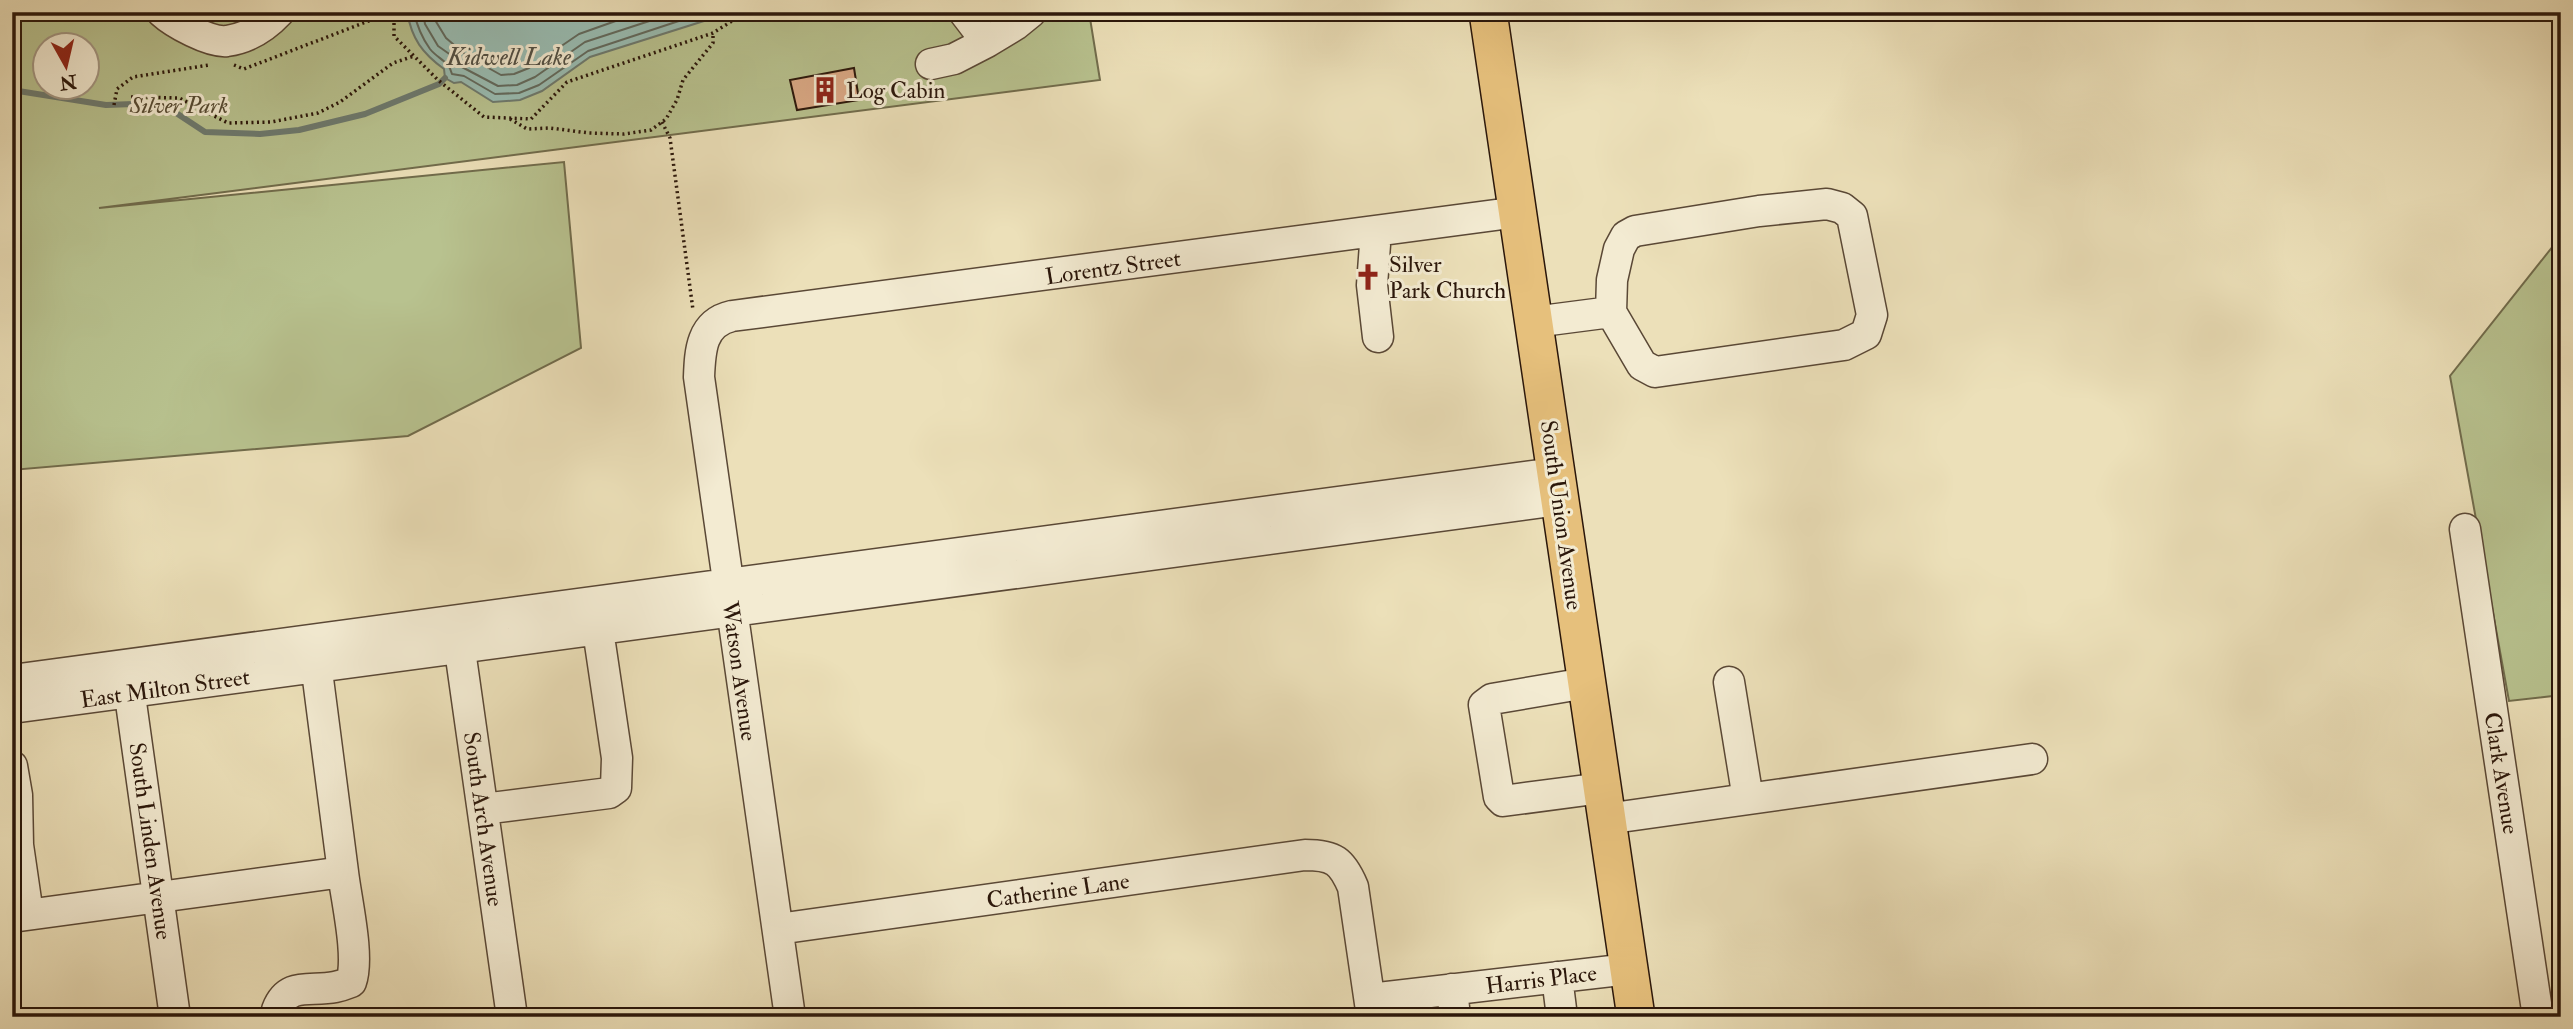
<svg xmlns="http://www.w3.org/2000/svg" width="2573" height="1029" font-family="'IM FELL Double Pica',serif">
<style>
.green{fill:#b8c28f;stroke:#716c4c;stroke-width:2;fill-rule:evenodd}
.water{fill:#99bdb3;stroke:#6d7a6f;stroke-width:2}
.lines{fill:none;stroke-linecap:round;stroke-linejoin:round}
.shore{stroke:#626a5e;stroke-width:2}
.stream{stroke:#6d7a6f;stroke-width:6}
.building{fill:#dcaa87;stroke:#2a160a;stroke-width:2}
.minor-casing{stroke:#5a4836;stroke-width:33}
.major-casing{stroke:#2a160a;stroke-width:40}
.path{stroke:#2a160a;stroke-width:3.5;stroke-dasharray:2 3.5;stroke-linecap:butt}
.minor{stroke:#f3ebd2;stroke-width:30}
.major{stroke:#e6c07c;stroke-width:37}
.labels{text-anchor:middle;stroke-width:6;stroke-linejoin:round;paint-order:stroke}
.poi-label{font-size:23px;fill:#2a160a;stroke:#f3ebd2;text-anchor:start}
.park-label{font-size:23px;font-style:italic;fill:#554a32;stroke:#f3ebd2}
.street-label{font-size:23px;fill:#2a160a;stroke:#f3ebd2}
.water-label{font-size:24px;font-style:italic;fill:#515045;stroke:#f3ebd2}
</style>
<rect width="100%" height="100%" fill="#ece0b9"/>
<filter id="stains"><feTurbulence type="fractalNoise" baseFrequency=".00286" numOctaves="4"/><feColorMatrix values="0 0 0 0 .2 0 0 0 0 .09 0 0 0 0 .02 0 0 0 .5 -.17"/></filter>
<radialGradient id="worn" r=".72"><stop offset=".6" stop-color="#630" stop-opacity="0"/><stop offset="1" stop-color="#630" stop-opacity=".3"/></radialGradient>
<!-- green -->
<path class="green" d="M12,12H1089L1100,80L99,208L564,162L581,348L408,436L12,470ZM46,46H88V88H46Z
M2561,236V695L2509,701L2450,376Z"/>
<!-- water -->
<path class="water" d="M407,12H718L707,20L590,57L542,91L520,100L493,102L461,82L454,83L445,78L444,69C422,53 412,39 407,12Z"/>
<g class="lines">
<!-- shore -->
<path class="shore" d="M414,12C417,26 422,38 430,49C438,59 449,61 452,74L464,76L495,94L519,93L539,85L588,51L706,12
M423,12L425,24L438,46L455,58L460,66L498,86L517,85L535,77L585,42L677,12
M434,12L435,20L446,38L467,56L501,75L514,74L529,68L579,34L641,12"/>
<!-- stream -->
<path class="stream" d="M12,90L106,105L161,103L205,132L260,134L299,130L365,114L439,84L445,78"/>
</g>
<!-- building -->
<path class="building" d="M854,68L859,100L797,110L790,80Z"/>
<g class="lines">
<defs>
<path id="minor" d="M162,12C174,23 210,43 227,41C248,38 265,27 279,12
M964,12L987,42L1015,25L1031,12
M931,64L954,59L987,42
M1827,204L1842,208L1852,216L1872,315L1866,334L1844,345L1655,372L1642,365L1611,312L1612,280L1619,249L1626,236L1635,231L1759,211Z
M1376,231L1372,285L1378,337
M1534,322L1611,312
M2465,529L2538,1017
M457,629L512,1017
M127,674L175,1017
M12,680L1555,473
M1729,682L1748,799
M1586,683L1492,699L1484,705L1499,797L1503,801L1602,788
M12,708L1559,500
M12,766L17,795L18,845L28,914
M483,809L609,793L616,788L617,758L598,630
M1606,819L2032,759
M12,917L343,872L314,648
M778,929L1305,855C1334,855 1342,861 1353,887L1372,1017
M1557,977L1562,1017
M1452,989L1455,1017
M1370,999L1629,969
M277,1010C288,981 310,992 335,987C340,986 346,984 351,982C360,957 346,899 343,872
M790,1017L699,377C700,351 701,323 732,316L1518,212"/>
<path id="major" d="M1488,12L1636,1017"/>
</defs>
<!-- minor casing -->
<use href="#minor" class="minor-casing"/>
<!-- major casing -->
<use href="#major" class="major-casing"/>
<!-- path -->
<path class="path" d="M394,12V36L438,80L484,117L531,119L567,82L713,33L746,12
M234,65L244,69L392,12
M131,97L179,98L228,123L271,122L318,113L340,102L393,63L414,56
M114,105L117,89L133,77L209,65
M510,119L527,129L550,128L589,133L624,134L651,130L666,119L677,100L683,80L713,43V33
M662,122L670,138L693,310"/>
<!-- minor -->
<use href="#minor" class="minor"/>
<!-- major -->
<use href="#major" class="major"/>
</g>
<!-- icons -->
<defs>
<symbol id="building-bare" viewBox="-9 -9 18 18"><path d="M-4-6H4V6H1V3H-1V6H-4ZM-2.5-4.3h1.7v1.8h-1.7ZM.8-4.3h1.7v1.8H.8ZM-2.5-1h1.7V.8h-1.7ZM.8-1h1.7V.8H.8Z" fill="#8f2418" stroke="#f3ebd2" stroke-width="2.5" paint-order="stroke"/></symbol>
<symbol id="church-bare" viewBox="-9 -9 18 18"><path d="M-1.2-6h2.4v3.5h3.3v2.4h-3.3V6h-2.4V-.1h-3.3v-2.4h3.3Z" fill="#8f2418" stroke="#f3ebd2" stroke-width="2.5" paint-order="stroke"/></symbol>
</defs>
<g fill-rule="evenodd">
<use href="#building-bare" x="806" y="71" width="38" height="38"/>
<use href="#church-bare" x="1349" y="258" width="38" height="38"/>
</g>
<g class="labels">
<!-- poi labels -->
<g class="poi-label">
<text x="846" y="98">Log Cabin</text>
<text x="1389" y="272">Silver<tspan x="1389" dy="26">Park Church</tspan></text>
</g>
<!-- park labels -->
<g class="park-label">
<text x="179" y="113">Silver Park</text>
</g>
<!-- street labels -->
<g class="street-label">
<text transform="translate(1113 267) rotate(-8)" y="8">Lorentz Street</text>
<text transform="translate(1562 515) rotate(82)" y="8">South Union Avenue</text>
<text transform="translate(740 671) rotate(82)" y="8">Watson Avenue</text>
<text transform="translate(165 688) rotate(-8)" y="8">East Milton Street</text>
<text transform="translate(2502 773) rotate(81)" y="8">Clark Avenue</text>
<text transform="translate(484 819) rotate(82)" y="8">South Arch Avenue</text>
<text transform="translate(151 841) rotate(82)" y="8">South Linden Avenue</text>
<text transform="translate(1058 890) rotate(-8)" y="8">Catherine Lane</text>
<text transform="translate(1541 979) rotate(-7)" y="8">Harris Place</text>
</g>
<!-- water labels -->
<g class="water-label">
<text x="509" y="65">Kidwell Lake</text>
</g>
</g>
<!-- margin -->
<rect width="2573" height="1029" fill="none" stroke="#ece0b9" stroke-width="42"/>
<rect x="14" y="14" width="2545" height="1001" fill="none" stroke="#2a160a" stroke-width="3.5"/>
<rect x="21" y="21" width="2531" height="987" fill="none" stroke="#2a160a" stroke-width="2"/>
<!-- north arrow -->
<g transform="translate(66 66) rotate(172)"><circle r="33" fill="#f3ebd2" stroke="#a39682" stroke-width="2"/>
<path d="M0-5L12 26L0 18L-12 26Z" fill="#8f2418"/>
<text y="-10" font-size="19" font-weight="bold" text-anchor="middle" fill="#2a160a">N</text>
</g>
<rect width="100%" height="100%" filter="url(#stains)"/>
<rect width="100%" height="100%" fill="url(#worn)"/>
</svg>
